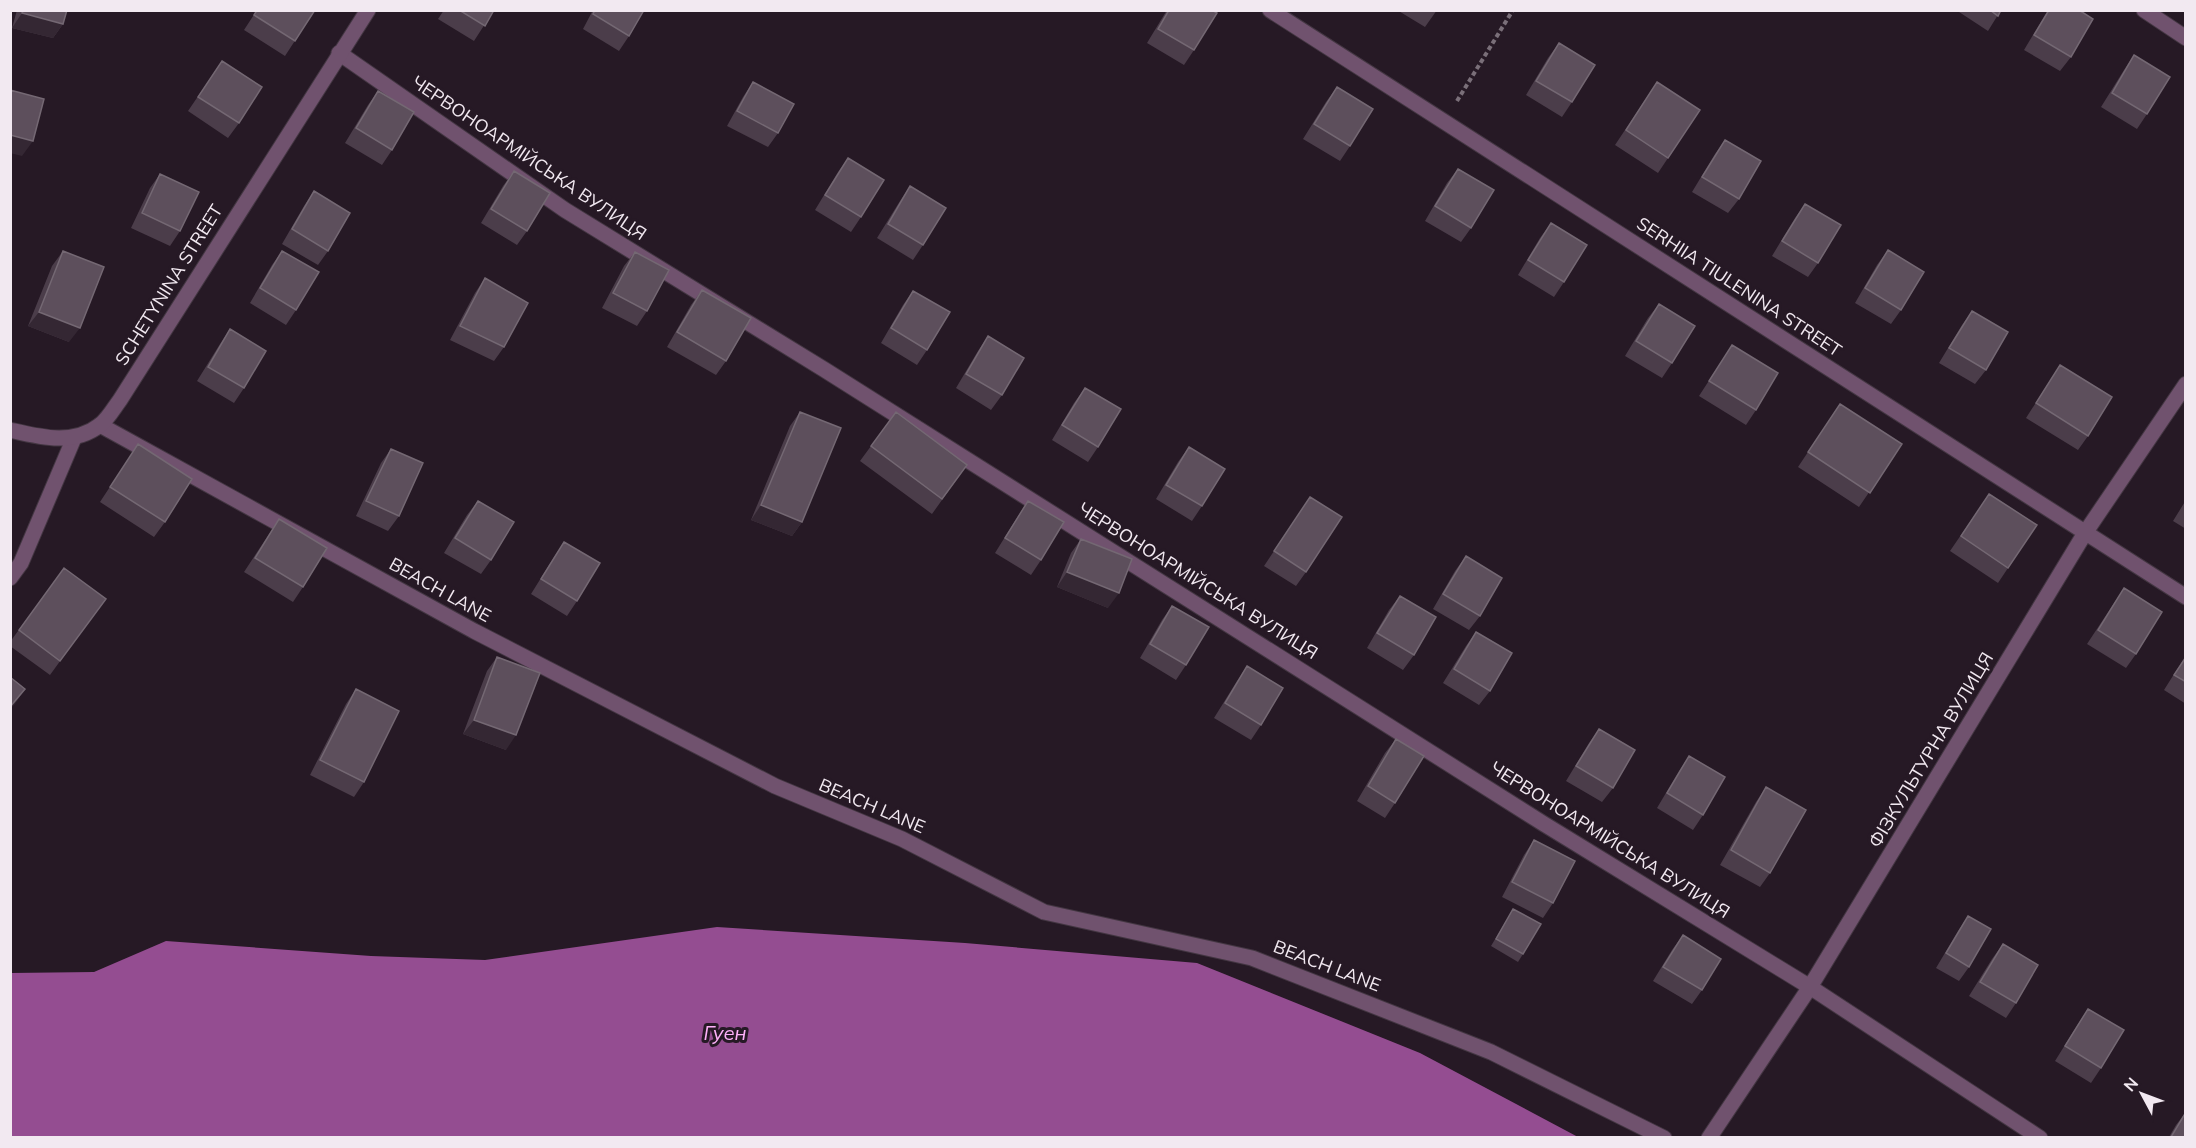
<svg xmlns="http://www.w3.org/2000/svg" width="2196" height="1148" font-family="Mulish,sans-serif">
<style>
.water{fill:#944d91}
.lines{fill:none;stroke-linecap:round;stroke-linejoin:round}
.minor-casing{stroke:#433642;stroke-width:17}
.tertiary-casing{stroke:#433642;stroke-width:17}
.path{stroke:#7a6f79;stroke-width:4;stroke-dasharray:4.5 3;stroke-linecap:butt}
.minor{stroke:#70526e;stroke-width:15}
.tertiary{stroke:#70526e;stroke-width:15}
.wall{fill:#4b3d4a}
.shaded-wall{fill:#342733}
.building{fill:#5d4f5c;stroke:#746873;stroke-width:1.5}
.labels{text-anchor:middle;stroke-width:6;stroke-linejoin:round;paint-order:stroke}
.street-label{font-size:18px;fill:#f2e9f1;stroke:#261925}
.water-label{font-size:20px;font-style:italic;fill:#fdb0f8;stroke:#261925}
</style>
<rect width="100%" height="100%" fill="#261925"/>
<!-- water -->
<path class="water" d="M717,927L965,943L1197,963L1420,1053L1578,1137H11V973L94,972L166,941L371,956L485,960Z"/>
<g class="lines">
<defs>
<path id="minor" d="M1270,10L2186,597
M2144,10L2186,38
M339,53L565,210L825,370L1544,824L1810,987L2040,1138
M100,425L474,631L775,786L902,839L1044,912L1252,958L1491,1052L1664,1138
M10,578L21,563L74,438
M1709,1138L1810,987L2085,533L2186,384"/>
<path id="tertiary" d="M10,430C40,437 73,446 100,425C108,419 114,408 120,400L368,10"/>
</defs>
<!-- minor casing -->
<use href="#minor" class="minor-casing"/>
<!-- tertiary casing -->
<use href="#tertiary" class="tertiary-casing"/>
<!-- path -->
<path class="path" d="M1457,101L1513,10"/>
<!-- minor -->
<use href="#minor" class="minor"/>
<!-- tertiary -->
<use href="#tertiary" class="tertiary"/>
</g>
<!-- wall -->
<path class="wall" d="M17,10H67L63,24L53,38L12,28Z
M257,10H315L285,56L244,30Z
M444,10H494L474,41L438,19Z
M593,10H644L629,36L619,51L583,29Z
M1167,10H1212L1194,50L1184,65L1147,43Z
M1397,10H1437L1425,27Z
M1956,10H2001L1988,31Z
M2048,10H2079L2071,57L2060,71L2024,50Z
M1559,43L1572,102L1562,117L1526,95L1548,58Z
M2134,55L2147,114L2137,129L2101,107L2124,70Z
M222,61L239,123L228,138L188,111Z
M753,82L778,133L768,147L727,126L743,97Z
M1657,82L1668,158L1658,173L1615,145Z
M1337,87L1350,146L1340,161L1303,139L1326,102Z
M378,91L392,150L382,165L345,143L368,105Z
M1725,140L1739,199L1728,213L1692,192L1715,154Z
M848,158L861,217L851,232L815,210L838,172Z
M1458,169L1471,228L1461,242L1425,221L1447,183Z
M514,171L527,231L517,245L481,223L503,186Z
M160,174L180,231L170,246L131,228L150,188Z
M910,186L923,245L913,260L877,238L900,201Z
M314,191L328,251L318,265L282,244L304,206Z
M1805,204L1818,263L1808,277L1772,256L1795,218Z
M1551,223L1564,282L1554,297L1518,275L1540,238Z
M1888,250L1901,310L1891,324L1855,303L1877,265Z
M63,251L69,342L28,326L52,266Z
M282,251L296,310L286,325L250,303L272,265Z
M635,252L647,311L637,326L602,308L624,266Z
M485,278L504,347L494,361L450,340L475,293Z
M702,290L726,361L716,375L667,347L691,305Z
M913,291L927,350L917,365L881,343L903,305Z
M1659,304L1672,363L1662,378L1625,356L1648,318Z
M1972,311L1986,370L1975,384L1939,363L1962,325Z
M230,329L244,388L234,403L197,381L220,344Z
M988,336L1002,395L991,410L956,388L978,351Z
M1732,345L1756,410L1746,425L1699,396Z
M2060,365L2088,436L2078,450L2026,418Z
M1085,388L1098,447L1088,462L1052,440L1074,403Z
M1840,404L1902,444L1859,507L1798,467Z
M800,412L802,522L792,536L751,520L790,426Z
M138,444L165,522L154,537L100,502Z
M871,446L957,479L932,514L860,461Z
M1189,447L1202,506L1192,521L1156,499L1178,462Z
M391,449L399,516L388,531L356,516L381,463Z
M1989,494L2008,568L1998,583L1950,551Z
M1310,497L1306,572L1296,586L1264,566Z
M2186,500V529L2173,521Z
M478,501L491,560L481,574L444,553L467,515Z
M1028,501L1041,560L1031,575L995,553L1018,516Z
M279,519L303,587L293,602L244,572Z
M1081,539L1108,608L1057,587L1071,553Z
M564,542L577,601L567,616L531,594L554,557Z
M1466,556L1480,616L1469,630L1433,609L1455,571Z
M64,568L95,613L50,675L10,646V642Z
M2124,588L2136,654L2126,668L2087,644Z
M1400,596L1414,655L1403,670L1367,648L1389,610Z
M1172,606L1186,665L1176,680L1140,658L1162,620Z
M1476,632L1490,691L1479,705L1443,683L1466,646Z
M2186,655V704L2164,690Z
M497,657L506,750L463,734L487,671Z
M1247,666L1261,725L1251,740L1214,718L1237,681Z
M356,689L364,782L354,797L310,775L346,704Z
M1599,729L1613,788L1602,802L1566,781L1589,743Z
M1396,739L1395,803L1385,818L1357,801L1385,753Z
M1689,756L1703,815L1693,830L1657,808L1679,771Z
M1766,787L1770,873L1760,887L1720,865L1756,802Z
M1534,840L1553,903L1543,918L1502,897L1524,855Z
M1513,909L1523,954L1518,962L1491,946Z
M1968,916L1969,967L1959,981L1936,968L1958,931Z
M1683,935L1702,990L1692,1004L1653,981L1672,950Z
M2003,944L2016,1003L2006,1018L1969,996L1992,959Z
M2088,1009L2101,1068L2091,1083L2055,1061L2078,1024Z
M2186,1112V1137H2169L2176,1125Z"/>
<!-- shaded-wall -->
<path class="shaded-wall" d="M22,13L63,24L53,38L12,28Z
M10,135L33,141L22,156L10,153Z
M39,312L80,328L69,342L28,326Z
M761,505L802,522L792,536L751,520Z
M1067,572L1119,593L1108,608L1057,587Z
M25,689L15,704L10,709V707Z
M474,720L516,735L506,750L463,734Z"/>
<!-- building -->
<path class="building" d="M23,10H67L63,24L22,13Z
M257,10H315L295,41L254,15Z
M459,10H494L485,26Z
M595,10H644L629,36L593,14Z
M1169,10H1212L1217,13L1194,50L1158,29Z
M1990,10H2001L1998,16Z
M2049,10H2079L2093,19L2071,57L2034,35Z
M1559,43L1595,65L1572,102L1536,81Z
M2134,55L2170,77L2147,114L2112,93Z
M222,61L262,87L239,123L198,97Z
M753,82L794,104L778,133L737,111Z
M1657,82L1700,110L1668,158L1626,130Z
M1337,87L1373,109L1350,146L1314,124Z
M10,90L44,99L33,141L10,135Z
M378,91L414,112L392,150L356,128Z
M1725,140L1761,161L1739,199L1702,177Z
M848,158L884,180L861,217L825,195Z
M1458,169L1494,190L1471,228L1435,206Z
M514,171L550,193L527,231L491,209Z
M160,174L199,192L180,231L142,213Z
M910,186L946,208L923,245L888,224Z
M314,191L350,213L328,251L292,229Z
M1805,204L1841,225L1818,263L1782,241Z
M1551,223L1587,245L1564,282L1528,260Z
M1888,250L1924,272L1901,310L1865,288Z
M63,251L104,267L80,328L39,312Z
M282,251L319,272L296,310L260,288Z
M635,252L669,270L647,311L613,293Z
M485,278L528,303L504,347L460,326Z
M702,290L751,318L726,361L677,332Z
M913,291L950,312L927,350L891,328Z
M1659,304L1695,326L1672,363L1636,341Z
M1972,311L2008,332L1986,370L1949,348Z
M230,329L266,351L244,388L208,367Z
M988,336L1024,358L1002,395L966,374Z
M1732,345L1778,373L1756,410L1709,381Z
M2060,365L2112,397L2088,436L2036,403Z
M1085,388L1121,409L1098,447L1062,425Z
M1840,404L1902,444L1870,493L1808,452Z
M800,412L841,428L802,522L761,505Z
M896,412L967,465L942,499L871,446Z
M138,444L192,479L165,522L110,487Z
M1189,447L1225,469L1202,506L1166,485Z
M391,449L423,463L399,516L366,501Z
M1989,494L2037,525L2008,568L1961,536Z
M1310,497L1342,517L1306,572L1274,551Z
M478,501L514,522L491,560L455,538Z
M1028,501L1064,522L1041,560L1005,538Z
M279,519L327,548L303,587L255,558Z
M1081,539L1132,559L1119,593L1067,572Z
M564,542L600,563L577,601L541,579Z
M1466,556L1502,578L1480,616L1443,594Z
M64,568L106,599L60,661L19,630Z
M2124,588L2162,612L2136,654L2098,630Z
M1400,596L1436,617L1414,655L1377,633Z
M1172,606L1209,627L1186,665L1150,644Z
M1476,632L1512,653L1490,691L1454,669Z
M497,657L540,673L516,735L474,720Z
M2186,657V682L2174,675Z
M1247,666L1283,688L1261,725L1225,703Z
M10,677L25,689L10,707Z
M356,689L399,711L364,782L320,760Z
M1599,729L1635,750L1613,788L1576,766Z
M1396,739L1424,756L1395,803L1368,786Z
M1689,756L1725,777L1703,815L1667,793Z
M1766,787L1806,810L1770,873L1731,850Z
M1534,840L1575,861L1553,903L1512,882Z
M1513,909L1541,924L1523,954L1496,939Z
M1968,916L1991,929L1969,967L1946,953Z
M1683,935L1721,959L1702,990L1663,967Z
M2003,944L2038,965L2016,1003L1980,982Z
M2088,1009L2124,1030L2101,1068L2065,1046Z
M2186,1112V1137H2171Z"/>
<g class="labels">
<!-- street labels -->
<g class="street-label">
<text transform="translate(529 158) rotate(34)" y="6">ЧЕРВОНОАРМІЙСЬКА ВУЛИЦЯ</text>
<text transform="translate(169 285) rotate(-58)" y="6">SCHETYNINA STREET</text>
<text transform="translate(1739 287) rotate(33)" y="6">SERHIIA TIULENINA STREET</text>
<text transform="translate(1198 581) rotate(32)" y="6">ЧЕРВОНОАРМІЙСЬКА ВУЛИЦЯ</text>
<text transform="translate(440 590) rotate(29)" y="6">BEACH LANE</text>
<text transform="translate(1931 750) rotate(-59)" y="6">ФІЗКУЛЬТУРНА ВУЛИЦЯ</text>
<text transform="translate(872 806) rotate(23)" y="6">BEACH LANE</text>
<text transform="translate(1610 840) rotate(32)" y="6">ЧЕРВОНОАРМІЙСЬКА ВУЛИЦЯ</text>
<text transform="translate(1327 966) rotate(21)" y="6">BEACH LANE</text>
</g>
<!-- water labels -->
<g class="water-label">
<text x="725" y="1040">Гуен</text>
</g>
</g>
<!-- border -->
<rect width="2196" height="1148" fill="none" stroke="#f2e9f1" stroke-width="24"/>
<!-- north arrow -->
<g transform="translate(2142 1094) rotate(311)" stroke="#261925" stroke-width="4.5" paint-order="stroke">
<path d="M0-4.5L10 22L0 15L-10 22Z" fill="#f2e9f1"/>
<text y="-9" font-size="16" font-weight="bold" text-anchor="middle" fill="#f2e9f1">N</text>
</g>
</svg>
